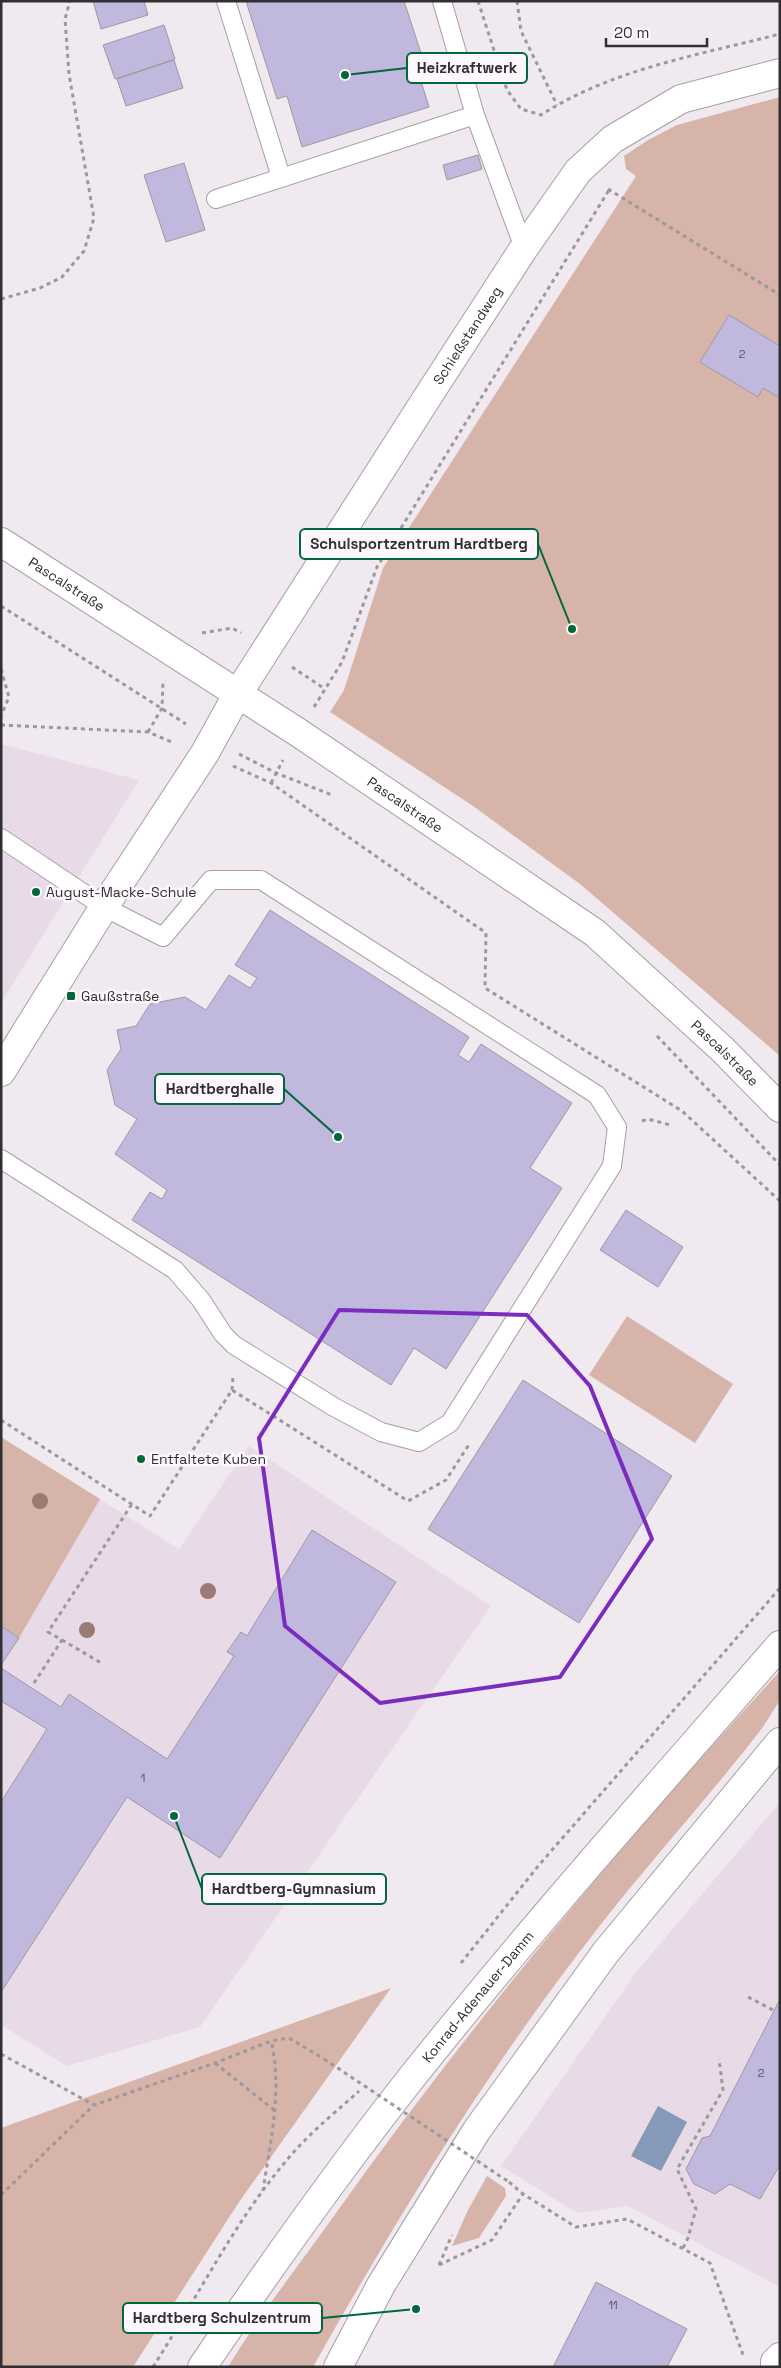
<svg xmlns="http://www.w3.org/2000/svg" width="781" height="2368" font-family="'Space Grotesk',sans-serif">
<style>
.built{fill:#e8dbe7}
.green{fill:#d6b4a9}
.water{fill:#8599b8}
.building{fill:#c0b8dd;stroke:#9c9aa1}
.lines{fill:none;stroke-linecap:round;stroke-linejoin:round}
.service-casing{stroke:#a59fa4;stroke-width:20}
.minor-casing{stroke:#a59fa4;stroke-width:30}
.tertiary-casing{stroke:#a59fa4;stroke-width:30}
.secondary-casing{stroke:#a59fa4;stroke-width:30}
.path{stroke:#9c989c;stroke-width:3;stroke-dasharray:4 4;stroke-linecap:butt}
.service{stroke:#fff;stroke-width:18}
.minor{stroke:#fff;stroke-width:28}
.tertiary{stroke:#fff;stroke-width:28}
.secondary{stroke:#fff;stroke-width:28}
.path-bridge{stroke:#9c989c;stroke-width:3;stroke-dasharray:4 4;stroke-linecap:butt}
.tree{fill:#9a7b74}
.marked{fill:none;stroke:#7b2cbf;stroke-width:4;stroke-linejoin:round}
.poi-dot{fill:#02673b;stroke:#fef7fd;stroke-width:2}
.labels{text-anchor:middle;stroke-width:5;stroke-linejoin:round;paint-order:stroke}
.number-label{font-size:11px;fill:#55515c}
.street-label{font-size:14px;fill:#312f31;stroke:#fef7fd}
.poi-label{font-size:14px;fill:#312f31;stroke:#fef7fd;text-anchor:start}
.leader{fill:none;stroke:#02673b;stroke-width:2}
.callout-dot{fill:#02673b;stroke:#fef7fd;stroke-width:2}
.callout{fill:#fef7fd;stroke:#02673b;stroke-width:2}
.callout-label{font-size:15px;text-anchor:middle;font-weight:bold;fill:#312f31}
</style>
<rect width="100%" height="100%" fill="#f0eaf0"/>
<!-- built -->
<path class="built" d="M1,744L139,780L1,1003Z
M1,1437L179,1549L249,1446L491,1606L200,2027L67,2066L1,2025Z
M780,1802V2287L628,2206L577,2213L501,2166L637,1971Z"/>
<!-- green -->
<path class="green" d="M780,97V1056L580,884L473,806L330,712L344,690L383,568L636,176L626,169L624,156L648,140L677,125Z
M627,1316L733,1384L695,1443L589,1375Z
M1,1437L100,1499L19,1638L1,1626Z
M780,1671V1700L763,1727C710,1796 651,1860 598,1928C490,2066 399,2214 313,2367H228C260,2314 300,2264 336,2213C471,2023 622,1843 780,1671Z
M391,1988L239,2202L133,2367H1V2128Z
M487,2176L505,2188L506,2196L479,2238L452,2246L468,2210Z"/>
<!-- water -->
<path class="water" d="M658,2106L687,2122L661,2171L631,2156Z"/>
<!-- building -->
<path class="building" d="M93,1H144L148,15L101,29Z
M246,1H404L421,53L413,55L429,107L302,147L287,96L277,99Z
M164,25L175,59L115,79L103,45Z
M174,60L183,88L126,106L117,79Z
M478,155L482,169L447,180L443,165Z
M184,163L205,230L166,242L144,175Z
M729,315L780,346V398L763,388L758,397L700,362Z
M270,910L469,1037L458,1055L469,1062L481,1044L572,1103L530,1168L562,1188L446,1369L414,1348L391,1385L132,1220L150,1192L162,1199L167,1190L115,1154L137,1119L115,1105L107,1070L121,1049L117,1030L136,1026L150,1004L185,997L206,1010L229,975L250,988L257,978L235,965Z
M626,1210L683,1247L658,1287L600,1250Z
M523,1380L672,1476L579,1623L428,1529Z
M312,1530L396,1582L220,1858L127,1797L1,1992V1802L47,1729L1,1701V1668L61,1707L69,1694L167,1759L234,1656L227,1652L241,1632L247,1636Z
M1,1626L19,1638L1,1665Z
M780,1999V2165L760,2199L730,2184L715,2194L694,2184L686,2169L702,2138L710,2136Z
M596,2282L687,2329L667,2367H553Z"/>
<g class="lines">
<defs>
<path id="service" d="M226,1L281,177
M442,1L475,115L524,248
M216,199L475,115
M1,838L104,907L163,937L211,880H261L597,1095L617,1127L612,1166L450,1423L419,1442L381,1432L334,1407L234,1345L223,1334L201,1300L175,1270L1,1159"/>
<g id="minor">
<path id="s1" d="M1,1072L104,907L205,753L237,695L432,390L524,248L578,171L613,139L681,99L780,73"/>
<path d="M775,2367V2362L780,2357"/>
</g>
<g id="tertiary">
<path id="s2" d="M1,542L299,733L595,933L722,1049L780,1108"/>
</g>
<g id="secondary">
<path id="s3" d="M202,2367C269,2268 338,2171 412,2077C530,1929 656,1788 780,1645"/>
<path d="M338,2367L381,2285L477,2130L606,1952L780,1742"/>
</g>
</defs>
<!-- service casing -->
<use href="#service" class="service-casing"/>
<!-- minor casing -->
<use href="#minor" class="minor-casing"/>
<!-- tertiary casing -->
<use href="#tertiary" class="tertiary-casing"/>
<!-- secondary casing -->
<use href="#secondary" class="secondary-casing"/>
<!-- path -->
<path class="path" d="M478,1L507,90L521,109L541,115C612,69 699,55 780,34
M517,1L521,31L557,105
M608,189L780,295
M1,299L40,288L62,277L84,251L94,218L69,74L65,19L70,1
M1,606L186,724
M202,633L232,628L241,633
M292,667L325,689
M1,669L9,697L1,716
M314,707L342,662L377,567L609,190
M1,725L148,732L174,743
M148,732L162,708L163,682
M239,754L276,773L332,795
M233,766L271,783L486,933L485,988L682,1111L780,1201
M271,783L283,760
M657,1036L780,1165
M642,1121L648,1119L670,1125
M232,1390L233,1376
M1,1420L150,1516L232,1390L408,1501L446,1480L470,1443
M62,1640L103,1664
M34,1683L62,1640L48,1632L132,1504
M461,1963L539,1865L780,1588
M748,1997L773,2010
M1,2054L94,2105
M215,2063L274,2110
M509,2182L523,2194L576,2227L627,2219L710,2263L743,2355H745
M263,2191C270,2143 283,2089 271,2041
M1,2195L94,2105L215,2063L271,2041L289,2038L324,2059
M683,2248L688,2238L696,2209L677,2169L723,2090L719,2059
M439,2265L452,2235
M439,2265L492,2240L523,2194
M153,2367C199,2295 236,2218 292,2154C312,2131 337,2111 359,2091"/>
<!-- service -->
<use href="#service" class="service"/>
<!-- minor -->
<use href="#minor" class="minor"/>
<!-- tertiary -->
<use href="#tertiary" class="tertiary"/>
<!-- secondary -->
<use href="#secondary" class="secondary"/>
<!-- path-bridge -->
<path class="path-bridge" d="M324,2059L509,2182"/>
</g>
<!-- trees -->
<g class="tree">
<circle cx="40" cy="1501" r="8"/>
<circle cx="208" cy="1591" r="8"/>
<circle cx="87" cy="1630" r="8"/>
</g>
<!-- marked area -->
<path class="marked" d="M339,1310L527,1315L590,1386L652,1539L560,1677L380,1703L285,1626L259,1438Z"/>
<!-- markers -->
<g class="poi-dot">
<circle cx="36" cy="892" r="5"/>
<rect x="66" y="991" width="10" height="10" rx="2.5"/>
<circle cx="141" cy="1459" r="5"/>
</g>
<g class="labels">
<!-- number labels -->
<g class="number-label">
<text x="742" y="358">2</text>
<text x="143" y="1782">1</text>
<text x="761" y="2077">2</text>
<text x="613" y="2309">11</text>
</g>
<!-- street labels -->
<g class="street-label">
<text dy="5" stroke="none"><textPath href="#s1" startOffset="872">Schießstandweg</textPath></text>
<text dy="5" stroke="none"><textPath href="#s2" startOffset="78">Pascalstraße</textPath></text>
<text dy="5" stroke="none"><textPath href="#s2" startOffset="482">Pascalstraße</textPath></text>
<text dy="5" stroke="none"><textPath href="#s2" startOffset="888">Pascalstraße</textPath></text>
<text dy="5" stroke="none"><textPath href="#s3" startOffset="462">Konrad-Adenauer-Damm</textPath></text>
</g>
<!-- poi labels -->
<g class="poi-label">
<text x="46" y="897">August-Macke-Schule</text>
<text x="81" y="1001">Gaußstraße</text>
<text x="151" y="1464">Entfaltete Kuben</text>
</g>
</g>
<!-- callouts -->
<path class="leader" d="M345 75L407 68M572 629L538 544M338 1137L284 1089M174 1816L202 1889M416 2309L322 2318"/>
<g class="callout-dot">
<circle cx="345" cy="75" r="5"/>
<circle cx="572" cy="629" r="5"/>
<circle cx="338" cy="1137" r="5"/>
<circle cx="174" cy="1816" r="5"/>
<circle cx="416" cy="2309" r="5"/>
</g>
<g class="callout">
<rect x="407" y="53" width="120" height="30" rx="5"/>
<rect x="300" y="529" width="238" height="30" rx="5"/>
<rect x="155" y="1074" width="129" height="30" rx="5"/>
<rect x="202" y="1874" width="184" height="30" rx="5"/>
<rect x="123" y="2303" width="199" height="30" rx="5"/>
</g>
<g class="callout-label">
<text x="467" y="73">Heizkraftwerk</text>
<text x="419" y="549">Schulsportzentrum Hardtberg</text>
<text x="220" y="1094">Hardtberghalle</text>
<text x="294" y="1894">Hardtberg-Gymnasium</text>
<text x="222" y="2323">Hardtberg Schulzentrum</text>
</g>
<!-- border -->
<rect width="781" height="2368" fill="none" stroke="#312f31" stroke-width="5"/>
<!-- scale -->
<path d="M606 38v8h101v-8" fill="none" stroke="#312f31" stroke-width="2.5"/>
<text x="614" y="38" font-size="15" fill="#312f31" stroke="#fef7fd" stroke-width="4" paint-order="stroke">20 m</text>
</svg>
